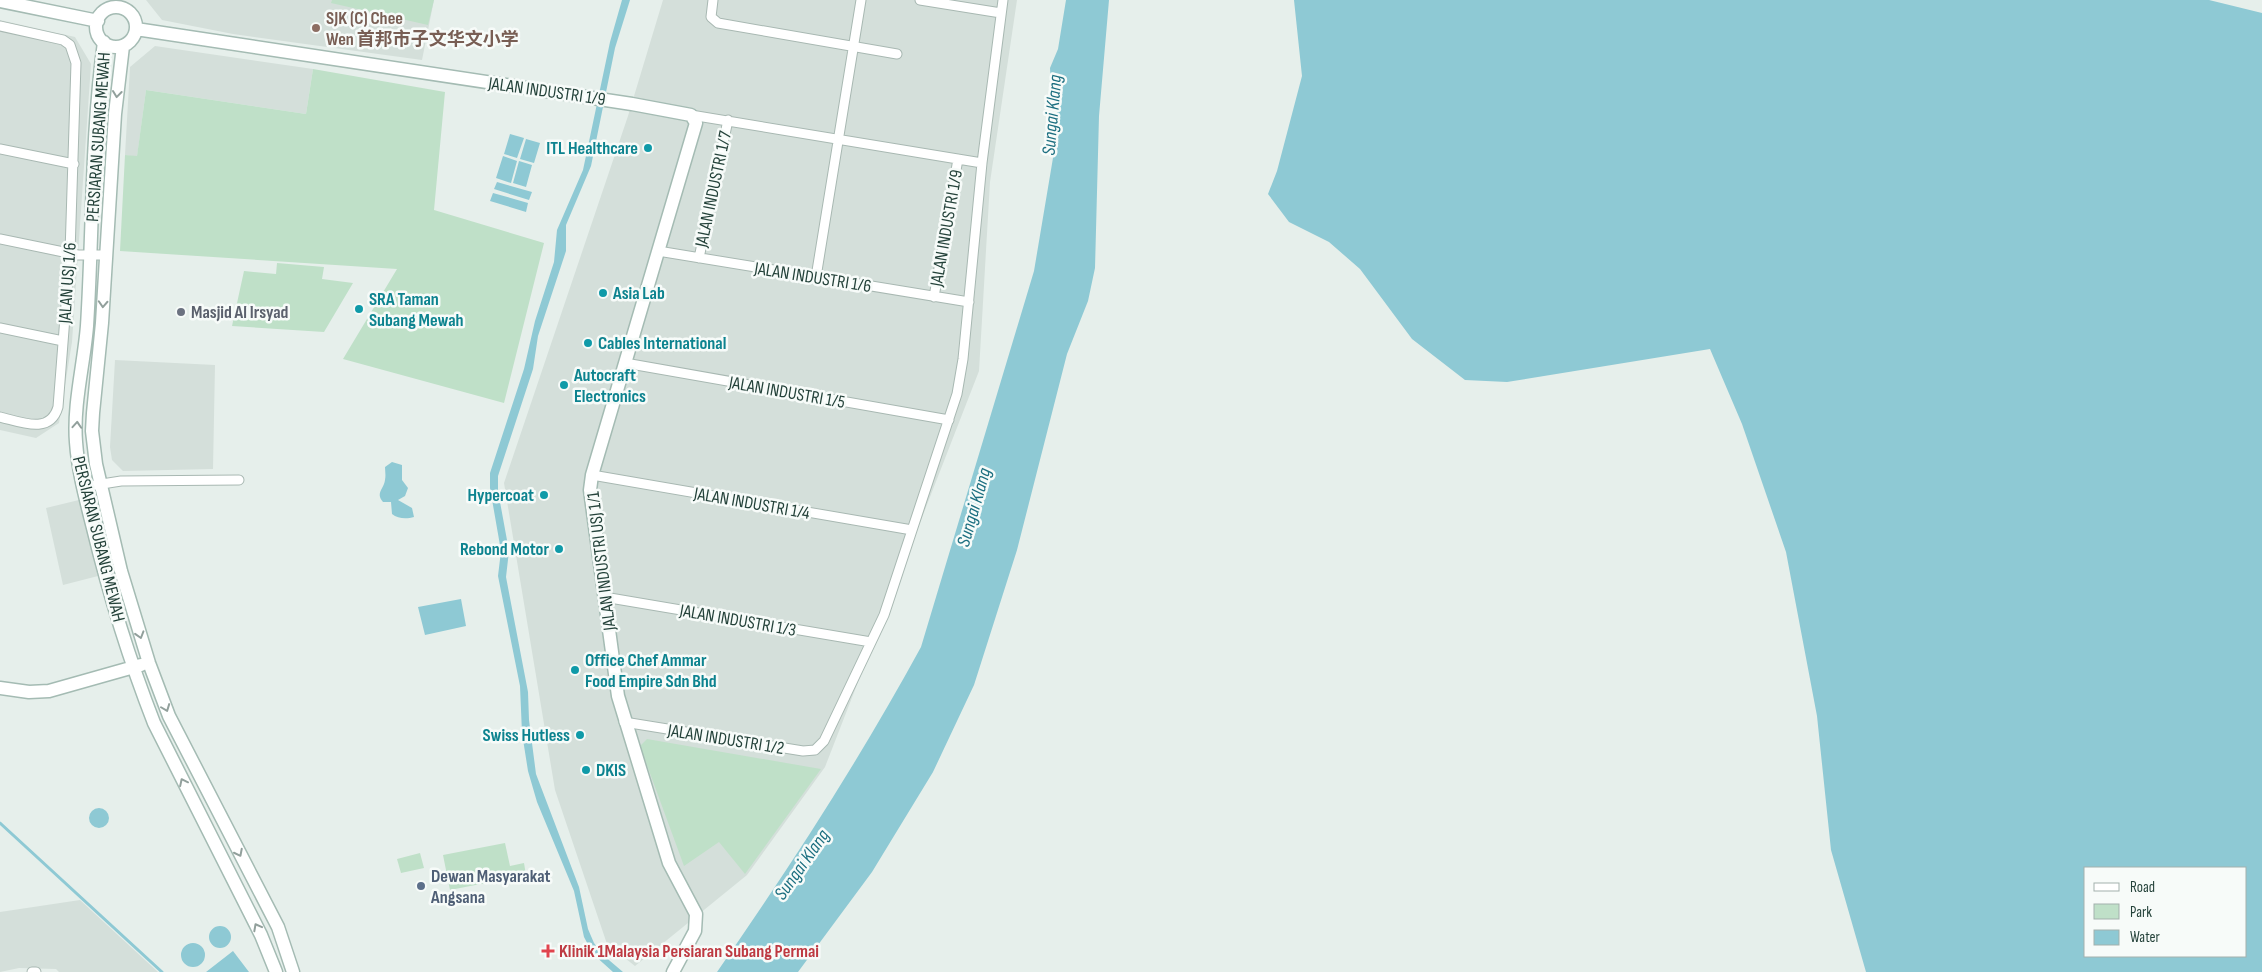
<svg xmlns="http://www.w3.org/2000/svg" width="2262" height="972" font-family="'Sofia Sans Condensed','Noto Sans SC',sans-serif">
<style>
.built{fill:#d4dfda}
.green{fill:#bfe0c8}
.water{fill:#8ec9d4;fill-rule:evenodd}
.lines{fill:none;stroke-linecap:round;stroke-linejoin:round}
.stream{stroke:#8ec9d4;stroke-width:3}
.street-casing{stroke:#a8b8b2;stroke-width:11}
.secondary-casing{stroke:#a4bbb3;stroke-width:15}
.street{stroke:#fff;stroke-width:9}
.secondary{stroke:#fff;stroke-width:12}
.oneway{stroke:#92a09c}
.education-dot{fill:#8d6e63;stroke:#f7fbf9;stroke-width:2}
.culture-dot{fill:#0f9aa8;stroke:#f7fbf9;stroke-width:2}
.worship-dot{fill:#6b7280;stroke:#f7fbf9;stroke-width:2}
.service-dot{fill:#5c6f8a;stroke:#f7fbf9;stroke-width:2}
.health-dot{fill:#e0444e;stroke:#f7fbf9;stroke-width:2}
.labels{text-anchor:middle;stroke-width:5;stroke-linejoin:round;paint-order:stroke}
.education-label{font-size:18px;font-weight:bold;fill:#785e54;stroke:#f7fbf9;text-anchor:start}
.street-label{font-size:18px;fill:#24423a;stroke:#f7fbf9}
.culture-label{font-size:18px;font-weight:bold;fill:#0d838f;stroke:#f7fbf9;text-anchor:start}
.worship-label{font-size:18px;font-weight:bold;fill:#5b616d;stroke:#f7fbf9;text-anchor:start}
.service-label{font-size:18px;font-weight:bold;fill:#4e5e75;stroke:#f7fbf9;text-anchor:start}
.health-label{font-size:18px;font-weight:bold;fill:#be3a42;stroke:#f7fbf9;text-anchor:start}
.water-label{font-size:19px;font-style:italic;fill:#1c6f80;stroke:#f7fbf9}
</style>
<rect width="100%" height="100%" fill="#e6efeb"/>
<!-- built -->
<path class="built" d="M146,0H434L422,60L233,34L162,20Z
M663,0H1017L990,182L979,371L825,767L747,875L635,966L607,944L555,790L504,483L628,116Z
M0,20L75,37L91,64L72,342L59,423L36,438L0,430Z
M155,46L313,69L306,114L146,90L137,157L125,155L130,67Z
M115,360L215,365L213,469L123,471L112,460L110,447Z
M79,500L98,576L63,585L46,508Z
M80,900L158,972H59L56,969L19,968L0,972V912Z"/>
<!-- green -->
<path class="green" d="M332,0H434L428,25L331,3Z
M313,69L445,92L434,210L544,243L504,403L343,359L397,269L120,251L125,155L137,156L146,90L306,114Z
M277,263L324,267L322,279L353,283L324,332L232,326L244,271L276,274Z
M647,739L821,769L745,874L719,842L684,866L640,746Z
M505,843L510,866L524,863L526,875L450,890L443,855Z
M420,853L424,868L401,873L397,859Z"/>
<!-- water -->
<path class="water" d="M622,0H630L615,48L591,166L566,225V251L538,336L533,369L498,476V491L509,551L506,577L528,692L529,720L536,774L579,887L588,929L594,943L603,955L623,972H613L593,954L584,937L574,891L537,802L528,771L522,733L520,686L498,576L501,551L490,488V473L524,369L535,321L554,262L557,230L583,170L610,42Z
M1066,0H1109L1099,116L1095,268L1088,301L1067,354L1017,550L974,685L933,772L872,872L798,972H717C790,867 860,759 921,647L1034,271L1055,146L1057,113L1051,86L1050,68L1058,49Z
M1294,0H2209L2262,13V972H1866L1831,850L1817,716L1786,552L1742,424L1710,349L1507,382L1465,380L1412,339L1360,269L1329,242L1289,222L1268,194L1277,171L1302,76ZM2086,868H2246V956H2086Z
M510,134L524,138L517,158L504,154Z
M526,139L540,143L534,163L520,159Z
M503,156L517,161L511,183L496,178Z
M519,161L532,165L526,187L513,183Z
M497,182L532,192L529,200L494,189Z
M493,193L528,203L526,212L490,201Z
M392,462L402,465V480L408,488L405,496L398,500L412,508L414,517C407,519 398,519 392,514L391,502H383C375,493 384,489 385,480C386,475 385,471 385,467Z
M461,599L466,626L425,635L418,607Z
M89 818a10 10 0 1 1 20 0a10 10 0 1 1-20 0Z
M209 937a11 11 0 1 1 22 0a11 11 0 1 1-22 0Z
M181 955a12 12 0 1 1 24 0a12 12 0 1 1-24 0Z
M233,951L249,972H206Z"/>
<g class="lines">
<!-- stream -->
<path class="stream" d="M0,823L162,972"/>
<defs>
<path id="street" d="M713,0L711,17L718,23L897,54
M920,0L1001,13
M0,26L63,40L70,45L76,63L70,253L58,407C50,435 21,422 0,417
M691,115L982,163
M0,149L74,164
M0,239L78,255H106
M658,251L969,302
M699,258L728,120
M816,277L861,0
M934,297L958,159
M0,328L63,341
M625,363L949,420
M592,475L912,530
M83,487L121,481L239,480
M604,597L871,642
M624,722L803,751L815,750L824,741L884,615L957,394L963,359L982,163L1003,0
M32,972H36"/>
<path id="secondary" d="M0,1L98,21
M96 27a20 20 0 1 1 40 0a20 20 0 1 1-40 0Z
M136,29L632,104L691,115L696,123L592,475L590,490L618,696L669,863L696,914L695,931L673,972
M104,42C91,136 93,231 87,326C84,364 73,404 76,442C78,471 86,500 93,528C109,594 129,659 154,723L261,935L276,972
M123,46L115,114L102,323L93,413L92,431L96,464L121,571L149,663L169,716L278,927L293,972
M0,688L29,692L49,691L141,665"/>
</defs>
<!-- street casing -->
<use href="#street" class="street-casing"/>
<!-- secondary casing -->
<use href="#secondary" class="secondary-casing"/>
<!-- street -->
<use href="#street" class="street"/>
<!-- secondary -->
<use href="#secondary" class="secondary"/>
</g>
<!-- one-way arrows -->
<defs><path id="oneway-chevron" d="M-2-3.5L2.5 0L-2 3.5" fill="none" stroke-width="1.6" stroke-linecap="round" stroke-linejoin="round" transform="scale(1.25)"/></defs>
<g class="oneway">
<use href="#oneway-chevron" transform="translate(117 94) rotate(97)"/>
<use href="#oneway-chevron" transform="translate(103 304) rotate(93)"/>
<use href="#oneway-chevron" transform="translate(77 425) rotate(-86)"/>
<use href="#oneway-chevron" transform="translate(140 635) rotate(73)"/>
<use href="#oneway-chevron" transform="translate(166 708) rotate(69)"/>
<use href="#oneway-chevron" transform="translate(183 782) rotate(-116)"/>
<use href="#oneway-chevron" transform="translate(239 853) rotate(63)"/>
<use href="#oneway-chevron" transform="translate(257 927) rotate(-118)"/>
</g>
<!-- markers -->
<circle class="education-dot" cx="316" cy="28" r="5"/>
<g class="culture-dot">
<circle cx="648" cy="148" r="5"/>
<circle cx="603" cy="293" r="5"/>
<circle cx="359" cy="309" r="5"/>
<circle cx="588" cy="343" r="5"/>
<circle cx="564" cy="385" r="5"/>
<circle cx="544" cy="495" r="5"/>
<circle cx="559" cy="549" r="5"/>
<circle cx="575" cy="670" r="5"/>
<circle cx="580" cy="735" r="5"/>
<circle cx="586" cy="770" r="5"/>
</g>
<circle class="worship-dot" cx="181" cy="312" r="5"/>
<circle class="service-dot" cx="421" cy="886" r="5"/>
<path class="health-dot" d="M545.5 943.5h5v5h5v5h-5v5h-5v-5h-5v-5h5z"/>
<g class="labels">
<!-- education labels -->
<g class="education-label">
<text x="326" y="24">SJK (C) Chee<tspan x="326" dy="21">Wen 首邦市子文华文小学</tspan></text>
</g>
<!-- street labels -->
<g class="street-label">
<text transform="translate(547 91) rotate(8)" y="6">JALAN INDUSTRI 1/9</text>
<text transform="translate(98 137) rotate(-86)" y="6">PERSIARAN SUBANG MEWAH</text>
<text transform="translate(713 189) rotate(-78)" y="6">JALAN INDUSTRI 1/7</text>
<text transform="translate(946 228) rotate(-80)" y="6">JALAN INDUSTRI 1/9</text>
<text transform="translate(813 277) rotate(9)" y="6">JALAN INDUSTRI 1/6</text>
<text transform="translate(67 283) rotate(-86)" y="6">JALAN USJ 1/6</text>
<text transform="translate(787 392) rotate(10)" y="6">JALAN INDUSTRI 1/5</text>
<text transform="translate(752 503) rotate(10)" y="6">JALAN INDUSTRI 1/4</text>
<text transform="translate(99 539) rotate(76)" y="6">PERSIARAN SUBANG MEWAH</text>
<text transform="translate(601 561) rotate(-97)" y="6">JALAN INDUSTRI USJ 1/1</text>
<text transform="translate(738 620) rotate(10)" y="6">JALAN INDUSTRI 1/3</text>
<text transform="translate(726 739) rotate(9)" y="6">JALAN INDUSTRI 1/2</text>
</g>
<!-- culture labels -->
<g class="culture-label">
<text x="638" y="154" text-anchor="end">ITL Healthcare</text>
<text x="613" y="299">Asia Lab</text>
<text x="369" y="305">SRA Taman<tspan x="369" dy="21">Subang Mewah</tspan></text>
<text x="598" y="349">Cables International</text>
<text x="574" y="381">Autocraft<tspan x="574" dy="21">Electronics</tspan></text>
<text x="534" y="501" text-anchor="end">Hypercoat</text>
<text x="549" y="555" text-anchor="end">Rebond Motor</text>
<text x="585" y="666">Office Chef Ammar<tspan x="585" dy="21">Food Empire Sdn Bhd</tspan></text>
<text x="570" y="741" text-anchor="end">Swiss Hutless</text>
<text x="596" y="776">DKIS</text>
</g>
<!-- worship labels -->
<g class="worship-label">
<text x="191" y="318">Masjid Al Irsyad</text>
</g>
<!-- service labels -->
<g class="service-label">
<text x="431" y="882">Dewan Masyarakat<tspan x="431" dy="21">Angsana</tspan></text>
</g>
<!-- health labels -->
<g class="health-label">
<text x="559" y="957">Klinik 1Malaysia Persiaran Subang Permai</text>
</g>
<!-- water labels -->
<g class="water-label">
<text transform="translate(1051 115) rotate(-85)" y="7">Sungai Klang</text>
<text transform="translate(973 507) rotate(-74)" y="7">Sungai Klang</text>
<text transform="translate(801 864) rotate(-55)" y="7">Sungai Klang</text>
</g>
</g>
<!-- legend -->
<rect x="2084" y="867" width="162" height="90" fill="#f7fbf9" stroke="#a3b1ad"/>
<rect x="2094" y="883" width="25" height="8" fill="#ffffff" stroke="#a3b1ad"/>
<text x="2130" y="892" font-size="15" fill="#24423a">Road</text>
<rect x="2094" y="904" width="25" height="15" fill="#bfe0c8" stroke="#a3b1ad"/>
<text x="2130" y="917" font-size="15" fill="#24423a">Park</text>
<rect x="2094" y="930" width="25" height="15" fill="#8ec9d4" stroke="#a3b1ad"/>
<text x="2130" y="942" font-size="15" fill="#24423a">Water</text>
</svg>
